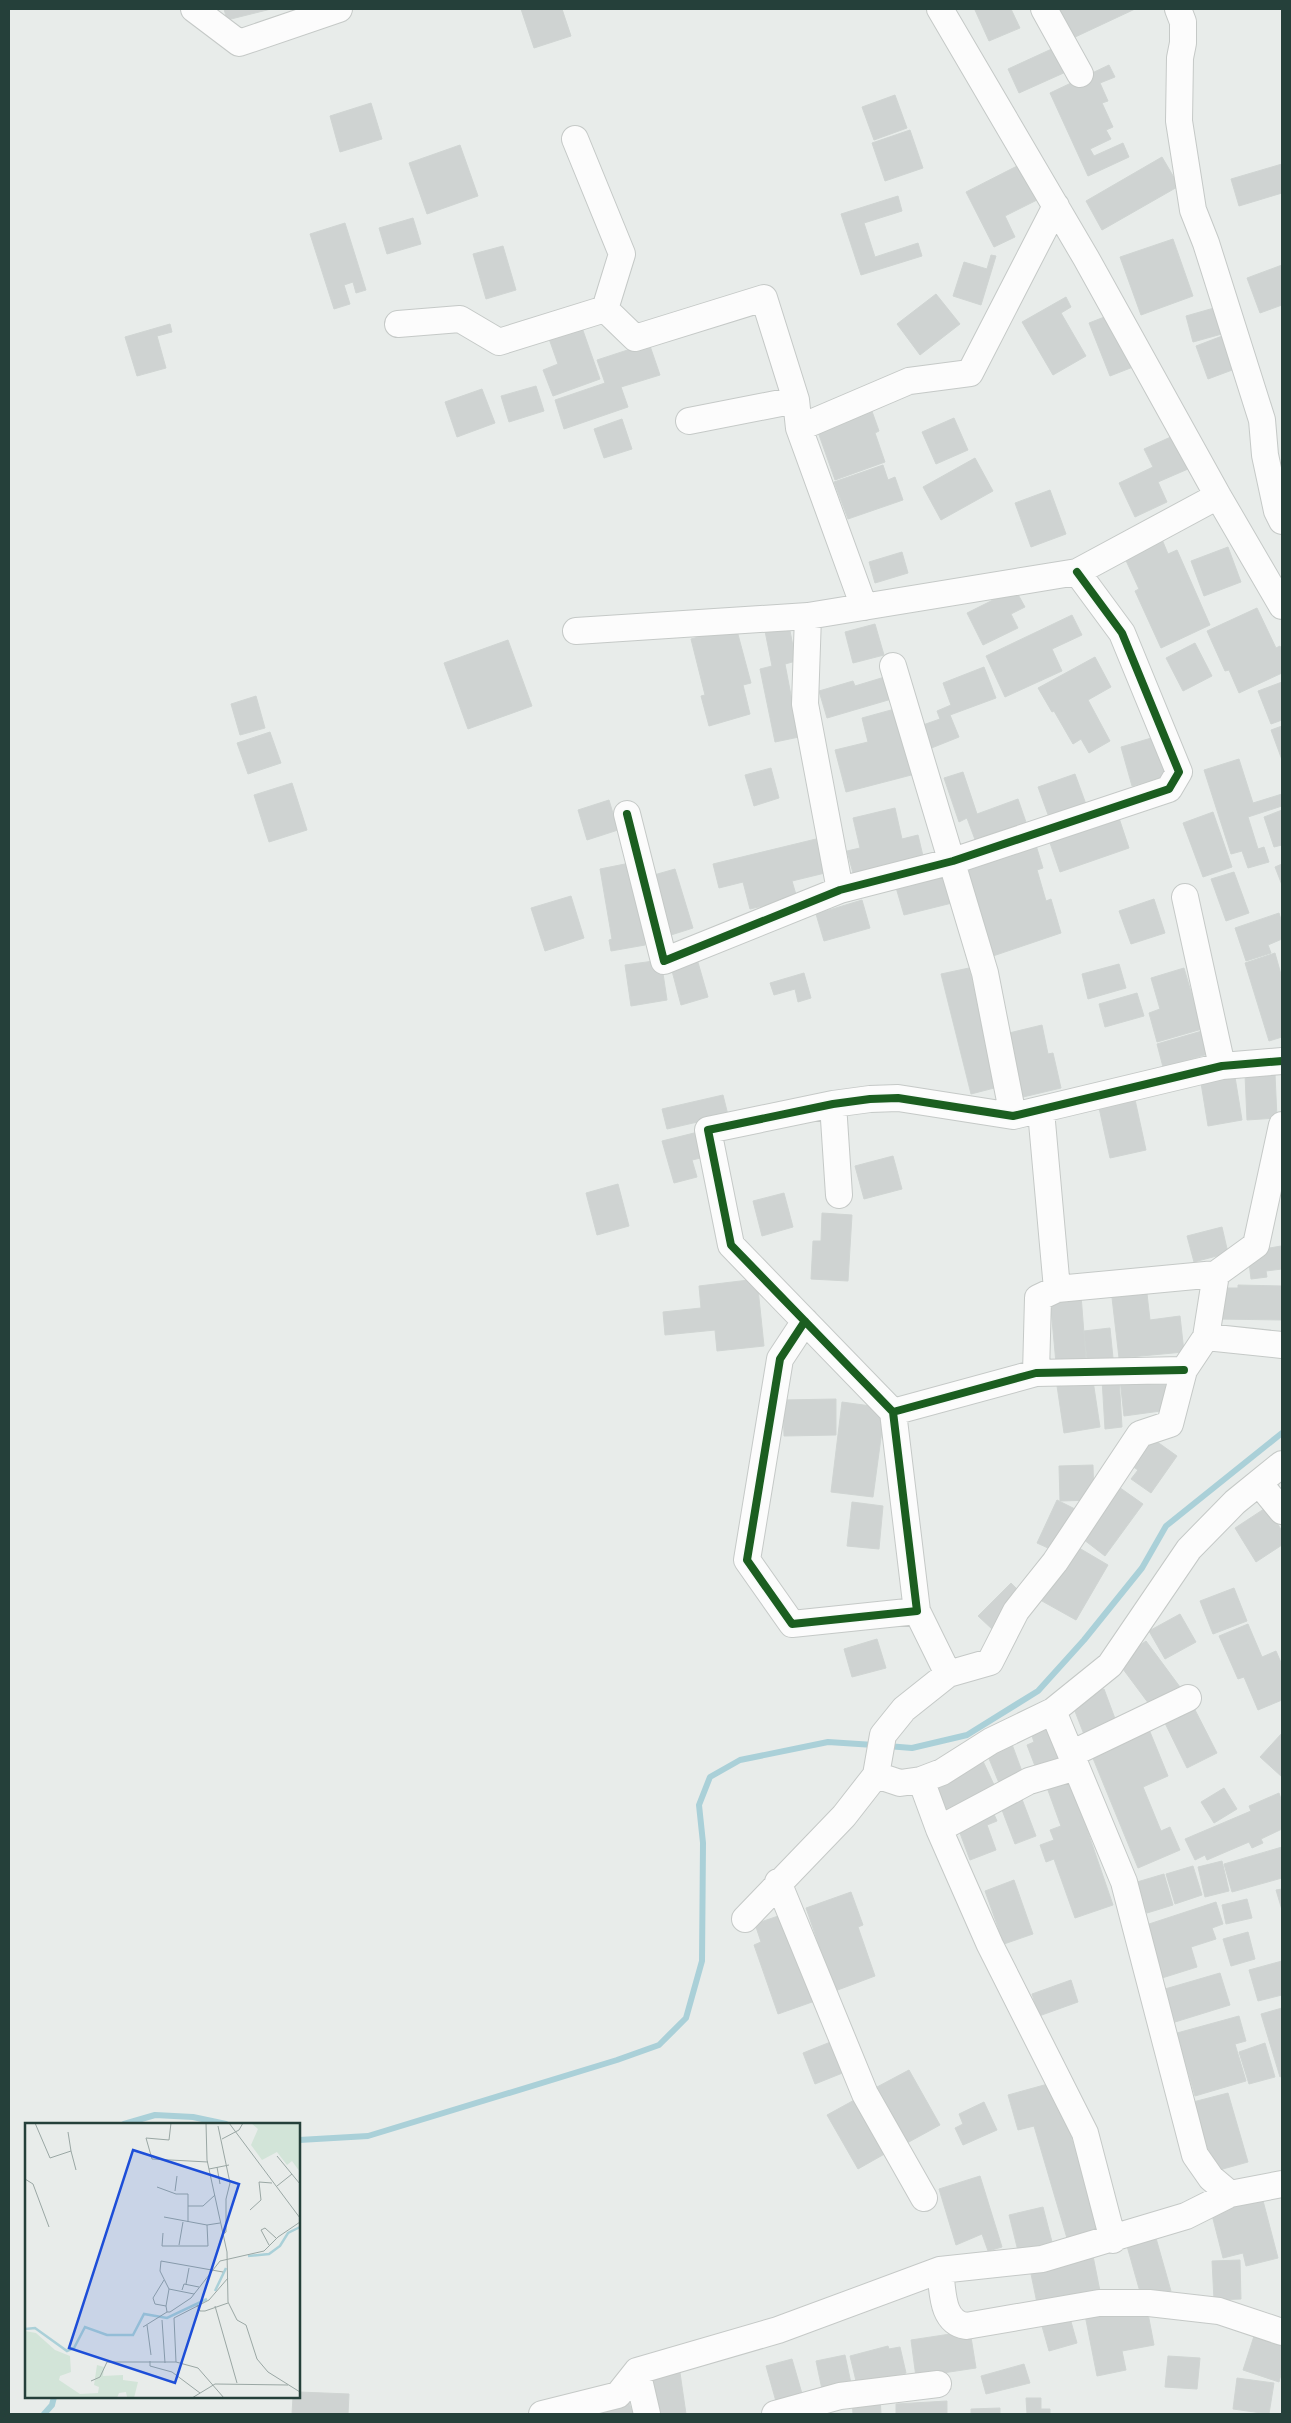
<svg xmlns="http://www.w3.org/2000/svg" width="1291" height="2423" font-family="Ubuntu,sans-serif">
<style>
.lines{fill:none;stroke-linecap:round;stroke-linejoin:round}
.stream{stroke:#aad0d8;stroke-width:6}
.building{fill:#cfd3d2;stroke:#d0d5d3}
.minor-casing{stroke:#c5c9c7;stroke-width:28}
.minor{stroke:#fcfcfc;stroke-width:26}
.cycleway-casing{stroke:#f7fbf9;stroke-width:11}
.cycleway{stroke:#1b5e20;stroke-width:8}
.inset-river{fill:none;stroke:#aad0d8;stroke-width:2.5}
.inset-road{fill:none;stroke:#9aa7a4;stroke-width:1}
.view{fill:#1d4ed8;fill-opacity:0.15;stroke:#1d4ed8;stroke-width:2.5}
.inset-edge{fill:none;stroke:#25403a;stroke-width:2.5}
</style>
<rect width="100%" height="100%" fill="#e8ecea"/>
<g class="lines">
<!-- stream -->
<path class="stream" d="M887,1746L912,1748L967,1735L1038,1691L1084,1640L1142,1568L1166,1526L1282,1433
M124,2124L155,2115L193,2117L226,2124
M299,2140L368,2136L617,2060L659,2045L686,2018L702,1961L703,1843L699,1805L710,1777L740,1760L828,1742L874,1745
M44,2414L52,2405L54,2397"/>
</g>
<!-- building -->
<path class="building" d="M224,9H271L227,20Z
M521,9H562L571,36L534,48Z
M978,9H1011L1020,28L989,41L975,10Z
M1059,9H1135L1073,38Z
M1056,47L1068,71L1019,93L1008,69Z
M1109,65L1115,77L1100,83L1108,101L1102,103L1113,127L1106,130L1111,139L1090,149L1094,156L1123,143L1129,157L1088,176L1050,93Z
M895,95L907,128L874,140L862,107Z
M371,103L382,139L340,152L330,116Z
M910,130L923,168L885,181L872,143Z
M460,145L478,196L427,214L409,163Z
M1162,157L1179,186L1102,230L1086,201Z
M1023,163L1041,198L1005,216L1015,237L994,247L966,192Z
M1282,164V193L1239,206L1231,179Z
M898,196L902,211L864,223L875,257L918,243L922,256L861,275L841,214Z
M413,218L421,244L387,254L379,228Z
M345,223L366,290L356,293L353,282L344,285L350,304L334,309L310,234Z
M1173,239L1193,296L1141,315L1120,257Z
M503,246L516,290L486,299L473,254Z
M991,255L996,256L981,305L953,296L964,262L987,269Z
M1282,265V305L1260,313L1247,278Z
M936,294L960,324L920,355L897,324Z
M1066,297L1071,307L1061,313L1086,356L1053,375L1022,322Z
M1221,306L1229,332L1193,342L1186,316Z
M1112,314L1133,367L1110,376L1089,323Z
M580,322L600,379L553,396L543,370L558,364L547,333Z
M170,324L172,332L157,336L166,368L137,376L125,337Z
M1230,333L1243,366L1208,379L1196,346Z
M649,343L660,375L621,387L628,407L564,429L555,400L605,383L597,360Z
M536,386L544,411L509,422L501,396Z
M482,389L495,423L457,437L445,402Z
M869,403L879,431L875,433L885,462L835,480L818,432Z
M954,418L968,450L936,464L922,432Z
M622,419L632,449L604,458L594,429Z
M1173,436L1188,469L1158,482L1167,502L1135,517L1119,483L1153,467L1144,449Z
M975,458L993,491L941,520L923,487Z
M883,465L888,480L895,477L903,500L848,519L834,482Z
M1050,490L1066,534L1031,547L1015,503Z
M1161,537L1168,554L1177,550L1210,625L1161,648L1135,591L1139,589L1123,554Z
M1228,547L1241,582L1204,596L1191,561Z
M902,552L908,573L875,583L869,562Z
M1015,589L1025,607L1011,614L1018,628L983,645L967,613Z
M1257,608L1276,648L1280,646L1282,651V673L1239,693L1229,670L1225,671L1207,631Z
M1072,615L1082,635L1052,649L1062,671L1005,697L986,656Z
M788,621L796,661L785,664L799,737L775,742L760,669L772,666L764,626Z
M875,624L884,655L853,663L845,632Z
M736,627L751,683L743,685L750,714L709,726L701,696L705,695L691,639Z
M508,640L532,706L468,729L444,663Z
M1195,643L1212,676L1183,691L1166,658Z
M1095,657L1111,687L1088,700L1110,741L1089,753L1081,739L1073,744L1054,711L1052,712L1038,688Z
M984,667L996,698L950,715L959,737L929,749L920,726L940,719L937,711L951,705L943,683Z
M888,676L895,698L827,718L819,691L853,681L855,686Z
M1282,682V720L1271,724L1258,691Z
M256,696L265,728L240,735L231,704Z
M902,707L919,773L846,792L835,750L868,742L862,718Z
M1282,726V760L1271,730Z
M270,732L281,763L248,774L237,743Z
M1158,736L1170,775L1132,786L1121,747Z
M1239,759L1253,803L1282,794V806L1248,817L1258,849L1264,847L1269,862L1248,868L1242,851L1231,854L1204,770Z
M771,768L779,798L754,806L745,775Z
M963,772L977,814L1018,799L1028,828L977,845L967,818L959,822L944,778Z
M1075,774L1087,807L1050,820L1038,787Z
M292,783L307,830L269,842L254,795Z
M609,800L618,830L587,840L578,810Z
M895,808L902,839L918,835L923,856L853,873L847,851L860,848L853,818Z
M1282,810V845L1274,847L1264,817Z
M1213,812L1232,867L1203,877L1183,823Z
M1118,815L1129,848L1060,872L1049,840Z
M816,839L825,873L792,881L797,898L750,909L743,882L719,888L713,864Z
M1035,842L1043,868L1037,870L1046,901L1051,899L1061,933L990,957L962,865Z
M635,862L645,945L611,951L609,940L612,939L600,869Z
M1282,864V885L1275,867Z
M946,868L956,902L904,915L895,884Z
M675,869L693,928L671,935L654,875Z
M1234,872L1249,913L1226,921L1211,879Z
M571,896L584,938L545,951L531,908Z
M1154,899L1165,933L1131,944L1119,911Z
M862,900L870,928L824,941L816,914Z
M1279,913L1282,923V939L1268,945L1271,953L1246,961L1235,928Z
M1275,953L1282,978V1037L1269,1041L1245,963Z
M697,959L708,997L681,1005L671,967Z
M661,960L667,1000L631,1006L625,965Z
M1119,964L1126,988L1088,999L1082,974Z
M969,968L998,1087L971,1094L941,974Z
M1184,968L1202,1029L1157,1042L1149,1013L1160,1009L1151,978Z
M804,973L811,998L798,1002L795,989L774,995L770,983Z
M1137,993L1144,1016L1105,1027L1099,1004Z
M1042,1025L1048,1054L1053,1053L1061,1088L1023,1097L1009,1033Z
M1202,1031L1208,1054L1163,1067L1157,1044Z
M1275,1074L1277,1118L1247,1120L1245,1075Z
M1235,1077L1242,1120L1208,1126L1201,1083Z
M723,1095L728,1115L667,1129L662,1109Z
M1134,1095L1146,1150L1110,1158L1098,1103Z
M702,1131L709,1156L692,1160L697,1177L674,1183L662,1141Z
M893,1156L902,1189L864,1199L855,1166Z
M618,1184L629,1226L597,1235L586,1193Z
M784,1193L793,1227L762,1236L753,1201Z
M822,1213L852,1215L848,1281L811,1279L813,1241H821Z
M1222,1227L1228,1253L1194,1262L1187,1236Z
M1281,1246L1282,1269L1266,1271L1267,1277L1251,1279L1248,1255L1264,1249Z
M757,1279L764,1346L717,1351L715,1330L665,1335L663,1312L701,1308L699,1286Z
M1146,1285L1150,1320L1180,1316L1184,1352L1119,1358L1111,1289Z
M1238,1285L1282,1286V1320L1218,1319L1219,1288H1238Z
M1081,1295L1086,1360L1056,1363L1050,1298Z
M1110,1328L1113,1358L1087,1360L1084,1331Z
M1164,1373L1168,1410L1124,1416L1120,1379Z
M1092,1374L1100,1427L1064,1433L1056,1379Z
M1119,1378L1122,1427L1105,1429L1102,1379Z
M836,1399V1435L784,1436L783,1400Z
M842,1402L885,1408L873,1497L831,1492Z
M1149,1436L1177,1456L1151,1493L1131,1479L1138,1470L1129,1464Z
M1093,1465L1094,1500L1060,1501L1059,1466Z
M1116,1485L1143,1504L1105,1556L1079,1536Z
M1057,1500L1079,1511L1059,1553L1037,1543Z
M852,1502L883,1506L879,1549L847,1546Z
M1267,1507L1282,1531V1545L1256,1562L1235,1528Z
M1074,1545L1108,1565L1076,1620L1042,1601Z
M1011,1583L1019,1591V1602L992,1629L978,1616Z
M1234,1588L1247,1621L1213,1634L1200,1601Z
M1180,1614L1196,1642L1165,1659L1149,1631Z
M1248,1624L1262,1657L1276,1651L1282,1665V1700L1258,1710L1244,1677L1238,1679L1219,1636Z
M877,1639L886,1668L852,1677L844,1649Z
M1146,1641L1180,1687L1152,1708L1117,1661Z
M1104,1689L1117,1724L1085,1737L1071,1701Z
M1192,1704L1217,1753L1187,1768L1163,1719Z
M1054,1725L1065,1755L1035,1766L1027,1745L1034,1742L1031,1733Z
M1148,1727L1168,1776L1143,1787L1161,1831L1170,1827L1180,1850L1138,1868L1090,1751Z
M1282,1733V1777L1260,1757Z
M1010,1739L1023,1774L999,1783L985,1749Z
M982,1759L996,1789L948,1812L934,1782Z
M1068,1774L1113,1905L1075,1918L1054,1859L1046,1862L1040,1845L1054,1840L1050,1830L1061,1826L1045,1782Z
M1224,1788L1237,1809L1214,1823L1201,1802Z
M1279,1793L1282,1802V1829L1261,1839L1263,1843L1252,1848L1249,1842L1207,1860L1205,1855L1195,1860L1185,1839L1251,1811L1249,1806Z
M1020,1794L1036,1836L1015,1844L999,1802Z
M993,1812L997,1821L987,1825L996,1850L970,1860L957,1825Z
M1282,1847V1878L1232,1892L1224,1864Z
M1222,1861L1229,1891L1205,1897L1198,1867Z
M1193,1866L1202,1895L1175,1904L1166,1874Z
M1164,1874L1173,1905L1147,1913L1137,1882Z
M1014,1880L1033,1934L1004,1944L985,1891Z
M1282,1889V1910L1276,1890Z
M851,1892L863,1925L858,1927L875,1976L835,1991L806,1908Z
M1247,1899L1252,1918L1226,1924L1222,1905Z
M1216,1902L1223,1924L1212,1928L1216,1939L1191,1947L1197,1967L1162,1978L1146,1925Z
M784,1914L815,2001L778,2014L754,1945L761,1942L755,1924Z
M1248,1932L1255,1959L1231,1966L1223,1939Z
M1282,1961V1995L1258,2001L1249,1970Z
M1220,1973L1230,2005L1175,2022L1165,1989Z
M1071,1980L1078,2002L1039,2016L1032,1994Z
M1282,2008V2076L1280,2077L1261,2014Z
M1239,2016L1246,2041L1235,2044L1246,2081L1195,2096L1177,2033Z
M833,2041L845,2072L815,2084L803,2053Z
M1265,2043L1275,2077L1249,2084L1239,2052Z
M909,2070L940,2125L907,2143L877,2087Z
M1055,2082L1100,2235L1069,2245L1034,2126L1018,2130L1008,2095Z
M1228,2093L1248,2162L1212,2172L1193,2102Z
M858,2098L888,2152L858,2169L827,2115Z
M984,2102L997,2130L963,2145L955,2128L963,2124L959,2114Z
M980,2176L1002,2247L988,2251L982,2234L956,2245L939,2189Z
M1261,2193L1278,2258L1246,2266L1243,2253L1223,2258L1210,2207Z
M1043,2207L1052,2242L1018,2251L1009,2215Z
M1154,2231L1171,2291L1142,2299L1125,2239Z
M1093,2256L1101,2296L1038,2308L1030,2269Z
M1240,2260L1241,2299L1214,2300L1212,2261Z
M1146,2303L1154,2345L1122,2351L1126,2370L1097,2376L1085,2315Z
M1068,2311L1077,2343L1049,2351L1040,2319Z
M1256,2330L1282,2338V2371L1279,2382L1243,2370Z
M970,2331L976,2368L916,2377L911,2340Z
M888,2346L889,2349L900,2347L906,2373L857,2385L850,2356Z
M845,2355L852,2388L823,2394L816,2361Z
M1168,2356L1200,2358L1197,2389L1165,2387Z
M792,2359L803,2397L777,2405L766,2366Z
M1024,2364L1030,2383L986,2394L981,2376Z
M679,2366L686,2414H654L647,2371Z
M1237,2378L1274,2383L1269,2414L1233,2409Z
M299,2392L349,2394L348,2414H292L293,2397H299Z
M627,2397L633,2414H577Z
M880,2397L881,2414H853L852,2398Z
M1026,2398H1041V2409H1050V2414H1027Z
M947,2401V2414H896V2404Z
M1000,2408V2414H971V2409Z"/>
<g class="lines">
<defs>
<path id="minor" d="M194,9L239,43L339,9
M940,9L1086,258L1218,496L1282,606
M1044,9L1080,74
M1178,9L1183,22V43L1180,58L1179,121L1193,210L1206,243L1262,420L1265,455L1277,511L1282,521
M575,139L622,254L605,309
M398,324L460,319L499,342L605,309L635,338L764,298L796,400L799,428L864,607
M689,421L796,400
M799,428L909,381L970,373L1056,206
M808,616L805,704L840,890
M576,631L808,616L1077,572L1218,496
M893,666L985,973L1013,1116
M627,814L664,961L840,890L953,861L1169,789L1179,772L1122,633L1077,572
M1185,897L1222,1066
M833,1104L839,1195
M1041,1111L1057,1289
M805,1321L780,1359L747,1560L792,1624L917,1611L893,1412L1036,1373L1184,1370
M1206,1337L1282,1345
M1036,1373L1038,1298L1057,1289L1216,1274
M893,1412L731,1245L708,1130L833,1104L870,1099L898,1098L1013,1116L1222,1066L1282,1061
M1259,1483L1282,1511
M917,1611L948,1674L990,1662L1016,1611L1055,1562L1140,1434L1170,1424L1184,1370L1206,1337L1216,1274L1256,1245L1282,1125
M1071,1754L1188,1698
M876,1775L900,1783L921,1780L942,1772L991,1741L1053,1711
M921,1780L939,1829L990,1945L1085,2133L1113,2240
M939,1829L1029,1781L1076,1767
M778,1882L865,2094L924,2198
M745,1919L844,1816L876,1775L883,1735L904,1709L948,1674
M1230,2194L1211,2178L1195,2155L1124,1882L1053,1711L1110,1665L1189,1549L1235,1502L1282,1464
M940,2270C943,2291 941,2322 966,2326L1099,2303H1149L1219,2311L1282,2332
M637,2371L647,2414
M542,2414L618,2395L637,2371L778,2330L940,2270L1042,2259L1186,2216L1230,2194L1282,2184
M775,2414L840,2396L938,2384"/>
</defs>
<!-- minor casing -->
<use href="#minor" class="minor-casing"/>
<!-- minor -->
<use href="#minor" class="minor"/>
<defs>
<path id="cycleway" d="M627,814L664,961L840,890L953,861L1169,789L1179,772L1122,633L1077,572
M805,1321L780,1359L747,1560L792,1624L917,1611L893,1412L1036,1373L1184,1370
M893,1412L731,1245L708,1130L833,1104L870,1099L898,1098L1013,1116L1222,1066L1282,1061"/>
</defs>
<!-- cycleway casing -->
<use href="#cycleway" class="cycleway-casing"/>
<!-- cycleway -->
<use href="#cycleway" class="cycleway"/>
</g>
<!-- overview -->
<g transform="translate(25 2123)">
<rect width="275" height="275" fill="#e8ecea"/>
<path d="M226,0H275V49L267,38L262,42L252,29L237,37L226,22L233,6ZM0,208L11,210L30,227L45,233L46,249L35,253L34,257L55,271L73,270L74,264L69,262L72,242L79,244L78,253L98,252V257L113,259L109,275L102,274L101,269L94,270L92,275H0Z" fill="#d2e4d8"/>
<path class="inset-river" d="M223,133L244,131L255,123L263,110L275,104M190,168L201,145M0,206L10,205L42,228L49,225L60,204L82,212H108L119,191L142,195L182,176"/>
<path class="inset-road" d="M10,0L25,35L46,28L43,9M146,0L144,17L121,15L127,36L183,39M181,0L182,37L202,129L203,179L212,197L221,202L232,236L243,249L275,269M204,0L275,95M193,3L205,60L201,76V109L198,111M197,16L214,7L218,0M46,28L51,47M252,33L275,61M192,44L195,61M184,46L204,42M0,56L8,61L24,104M252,63L267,51M132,64L151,71H163V99M150,68L152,53M163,83H178L190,72M225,87L236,77L234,59L247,60M139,94L182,102L195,100M138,110L137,123H183L182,102M154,122L158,99M244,122L236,107L240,105L251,115M139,157L128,175L130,181L141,183L144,166L169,171M161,161L164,145M144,166L135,148L136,138L198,149M157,167L159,161L174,164M172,182L175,188H180L203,180M141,183L142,189H145L166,175L195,138L239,128L253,114L275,99M190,183L212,260M137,197L140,240M122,202L126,232M118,204L142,189M125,238V243L147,249L175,270M151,239L149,195L184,177L203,155M66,258L75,254L82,239H151L173,245L199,275M167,275L190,261L263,262"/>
<path class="view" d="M108,27L214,61L150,260L44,225Z"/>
<rect width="275" height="275" class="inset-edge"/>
</g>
<!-- border -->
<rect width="1291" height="2423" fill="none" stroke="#25403a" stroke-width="20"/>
</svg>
